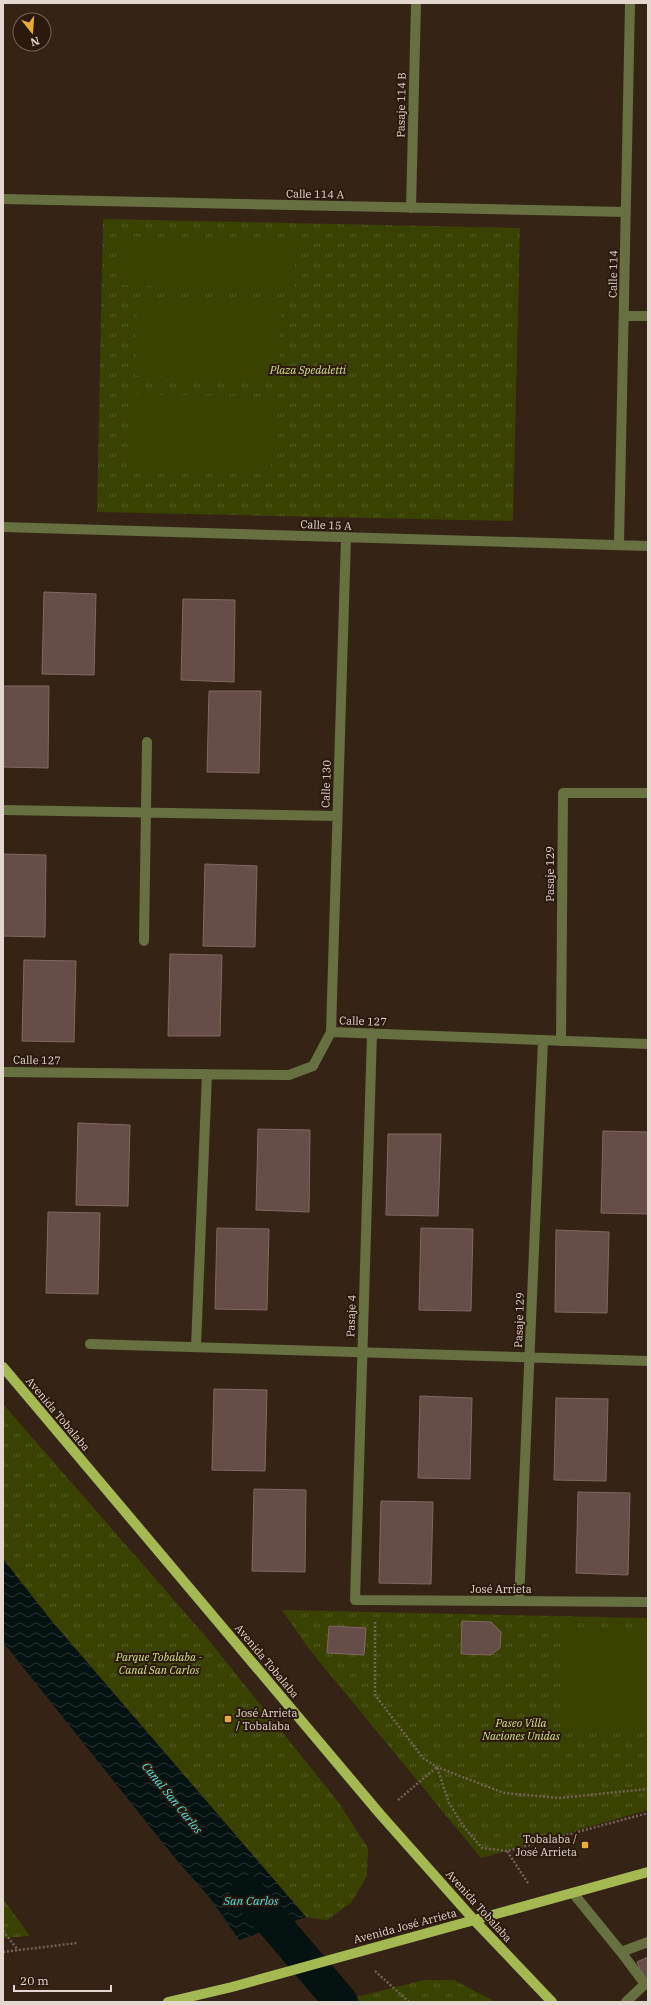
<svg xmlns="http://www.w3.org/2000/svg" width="651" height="2005" font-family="'IBM Plex Serif',serif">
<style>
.grass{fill:url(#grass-tufts)}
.pitch{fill:#3a4202}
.water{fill:url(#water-waves)}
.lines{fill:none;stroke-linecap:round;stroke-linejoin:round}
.canal{stroke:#051212;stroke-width:34}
.building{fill:#664d48;stroke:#826862}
.path{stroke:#716156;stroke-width:2.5;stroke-dasharray:2 2;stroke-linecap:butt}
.minor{stroke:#667041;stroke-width:10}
.major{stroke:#a5b952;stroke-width:10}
.poi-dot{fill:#e8ab37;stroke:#2a190c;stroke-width:1.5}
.labels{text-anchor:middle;stroke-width:4;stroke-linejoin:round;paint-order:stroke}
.street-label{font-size:11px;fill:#e3d7cf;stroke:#2a190c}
.park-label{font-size:11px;font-style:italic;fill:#d1e483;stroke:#2a190c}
.poi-label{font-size:11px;fill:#e3d7cf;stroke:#2a190c;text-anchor:start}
.water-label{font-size:12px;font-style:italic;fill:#50e5e8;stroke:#2a190c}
</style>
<defs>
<pattern id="grass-tufts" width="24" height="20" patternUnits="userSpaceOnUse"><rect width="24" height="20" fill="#3a4202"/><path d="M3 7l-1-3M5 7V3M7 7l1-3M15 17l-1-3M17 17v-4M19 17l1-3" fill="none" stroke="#565d26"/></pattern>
<pattern id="water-waves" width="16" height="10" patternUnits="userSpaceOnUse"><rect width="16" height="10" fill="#051212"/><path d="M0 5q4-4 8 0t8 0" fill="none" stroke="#293433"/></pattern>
</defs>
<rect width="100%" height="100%" fill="#352316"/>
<!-- grass -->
<path class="grass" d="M103,219L520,228L513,521L97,512Z
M3,1404L207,1638L339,1803L368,1848L367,1876L351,1903L327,1920L306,1917L50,1619L3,1559Z
M282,1610L648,1618V1810L481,1858L309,1649Z
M3,1899L30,1936L3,1938Z
M424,1980H454L496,2002H361L356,1997Z"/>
<!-- pitch -->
<path class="pitch" d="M122,236L296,243L294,291L121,285Z
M137,299L281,302L279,379L135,376Z
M129,394L273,397L271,474L127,470Z
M565,1630L648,1634V1732L561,1728Z"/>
<!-- water -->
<path class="water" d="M3,1559L50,1619L306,1917L239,1940L211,1899L175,1858L3,1642Z"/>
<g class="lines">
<!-- canal -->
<path class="canal" d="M247,1892L341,2002"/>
</g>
<!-- building -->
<path class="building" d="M44,592L96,594L94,675L42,674Z
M183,599L235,600L234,682L181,680Z
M3,686H49L48,768L3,767Z
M209,691H261L259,773L207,772Z
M3,854L46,855L45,937L3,936Z
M205,864L257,866L255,947L203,946Z
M170,954L222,955L220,1036H168Z
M24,960L76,961L74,1042L22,1041Z
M78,1123L130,1125L128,1206L76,1205Z
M258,1129L310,1130L309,1212L256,1210Z
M603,1131L648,1132V1214L601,1213Z
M388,1134H441L438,1216L386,1215Z
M48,1212L100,1213L98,1294L46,1293Z
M217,1228L269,1229L267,1310L215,1309Z
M421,1228L473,1229L471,1311L419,1310Z
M556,1230L609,1232L607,1313L555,1312Z
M214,1389L267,1390L265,1471L212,1470Z
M420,1396L472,1398L470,1479L418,1478Z
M556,1398L608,1399L606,1481L554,1480Z
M254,1489L306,1490L305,1572L252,1571Z
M578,1492L630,1493L628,1575L576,1573Z
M381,1501L433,1502L431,1584L379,1583Z
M462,1621L491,1622L501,1632L500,1648L491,1655L461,1654Z
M329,1626L366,1628L364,1655L327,1653Z
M648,1957V1989L637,1962Z"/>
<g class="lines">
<!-- path -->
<path class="path" d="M375,1622V1695L423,1758L437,1767L504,1793L559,1798L648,1789
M398,1800L437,1767L449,1803L464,1827L482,1848L507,1851
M528,1883L507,1851L648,1813
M3,1931L18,1950
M3,1952L77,1943
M375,1971L409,2002"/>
<!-- minor -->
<path class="minor" d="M3,199L626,212
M411,208L416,3
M624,316H648
M3,527L648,546
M619,545L630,3
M3,810L337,816
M144,941L147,742
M331,1032L648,1044
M372,1033L355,1600L648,1602
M561,1041L563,793H648
M3,1072L289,1075L313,1066L331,1032L346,537
M90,1344L648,1361
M196,1347L207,1074
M519,1601L543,1040
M573,1893L621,1952
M626,2002L645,1984L621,1952L648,1942"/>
<!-- major -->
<path class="major" d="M3,1367L380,1814L474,1920L552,2002
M168,2002L232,1987L648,1872"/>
</g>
<!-- markers -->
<g class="poi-dot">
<rect x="224" y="1715" width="8" height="8" rx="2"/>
<rect x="581" y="1841" width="8" height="8" rx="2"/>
</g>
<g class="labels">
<!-- street labels -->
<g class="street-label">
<text transform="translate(401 105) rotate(-89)" y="4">Pasaje 114 B</text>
<text transform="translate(315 194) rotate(1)" y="4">Calle 114 A</text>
<text transform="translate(613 274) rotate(-89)" y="4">Calle 114</text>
<text transform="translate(326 525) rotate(2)" y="4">Calle 15 A</text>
<text transform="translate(326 784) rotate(-88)" y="4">Calle 130</text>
<text transform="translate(550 874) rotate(-90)" y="4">Pasaje 129</text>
<text transform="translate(363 1021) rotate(2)" y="4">Calle 127</text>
<text transform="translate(37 1060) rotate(1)" y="4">Calle 127</text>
<text transform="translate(351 1316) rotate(-88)" y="4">Pasaje 4</text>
<text transform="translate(519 1320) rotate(-88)" y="4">Pasaje 129</text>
<text transform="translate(58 1414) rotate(50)" y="4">Avenida Tobalaba</text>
<text x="501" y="1593">José Arrieta</text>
<text transform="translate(267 1661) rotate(50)" y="4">Avenida Tobalaba</text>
<text transform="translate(479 1906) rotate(48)" y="4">Avenida Tobalaba</text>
<text transform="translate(405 1926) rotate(-15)" y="4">Avenida José Arrieta</text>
</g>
<!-- park labels -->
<g class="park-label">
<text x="308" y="374">Plaza Spedaletti</text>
<text x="159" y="1661">Parque Tobalaba -<tspan x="159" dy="13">Canal San Carlos</tspan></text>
<text x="521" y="1727">Paseo Villa<tspan x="521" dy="13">Naciones Unidas</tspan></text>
</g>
<!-- poi labels -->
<g class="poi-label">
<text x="236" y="1717">José Arrieta<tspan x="236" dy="13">/ Tobalaba</tspan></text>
<text x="577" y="1843" text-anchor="end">Tobalaba /<tspan x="577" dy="13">José Arrieta</tspan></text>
</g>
<!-- water labels -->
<g class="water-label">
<text transform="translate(172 1798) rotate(51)" y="4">Canal San Carlos</text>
<text x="251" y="1905">San Carlos</text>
</g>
</g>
<!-- border -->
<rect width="651" height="2005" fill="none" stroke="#e3d7cf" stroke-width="8"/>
<!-- north arrow -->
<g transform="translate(32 32) rotate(163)"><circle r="19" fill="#2a190c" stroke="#74655a"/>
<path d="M0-3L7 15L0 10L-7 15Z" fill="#e8ab37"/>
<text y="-6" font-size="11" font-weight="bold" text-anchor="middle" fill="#e3d7cf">N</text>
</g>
<!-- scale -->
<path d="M14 1985v6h97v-6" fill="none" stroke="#e3d7cf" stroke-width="2"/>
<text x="20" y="1985" font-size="12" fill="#e3d7cf" stroke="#2a190c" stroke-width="3" paint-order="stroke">20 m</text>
</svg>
